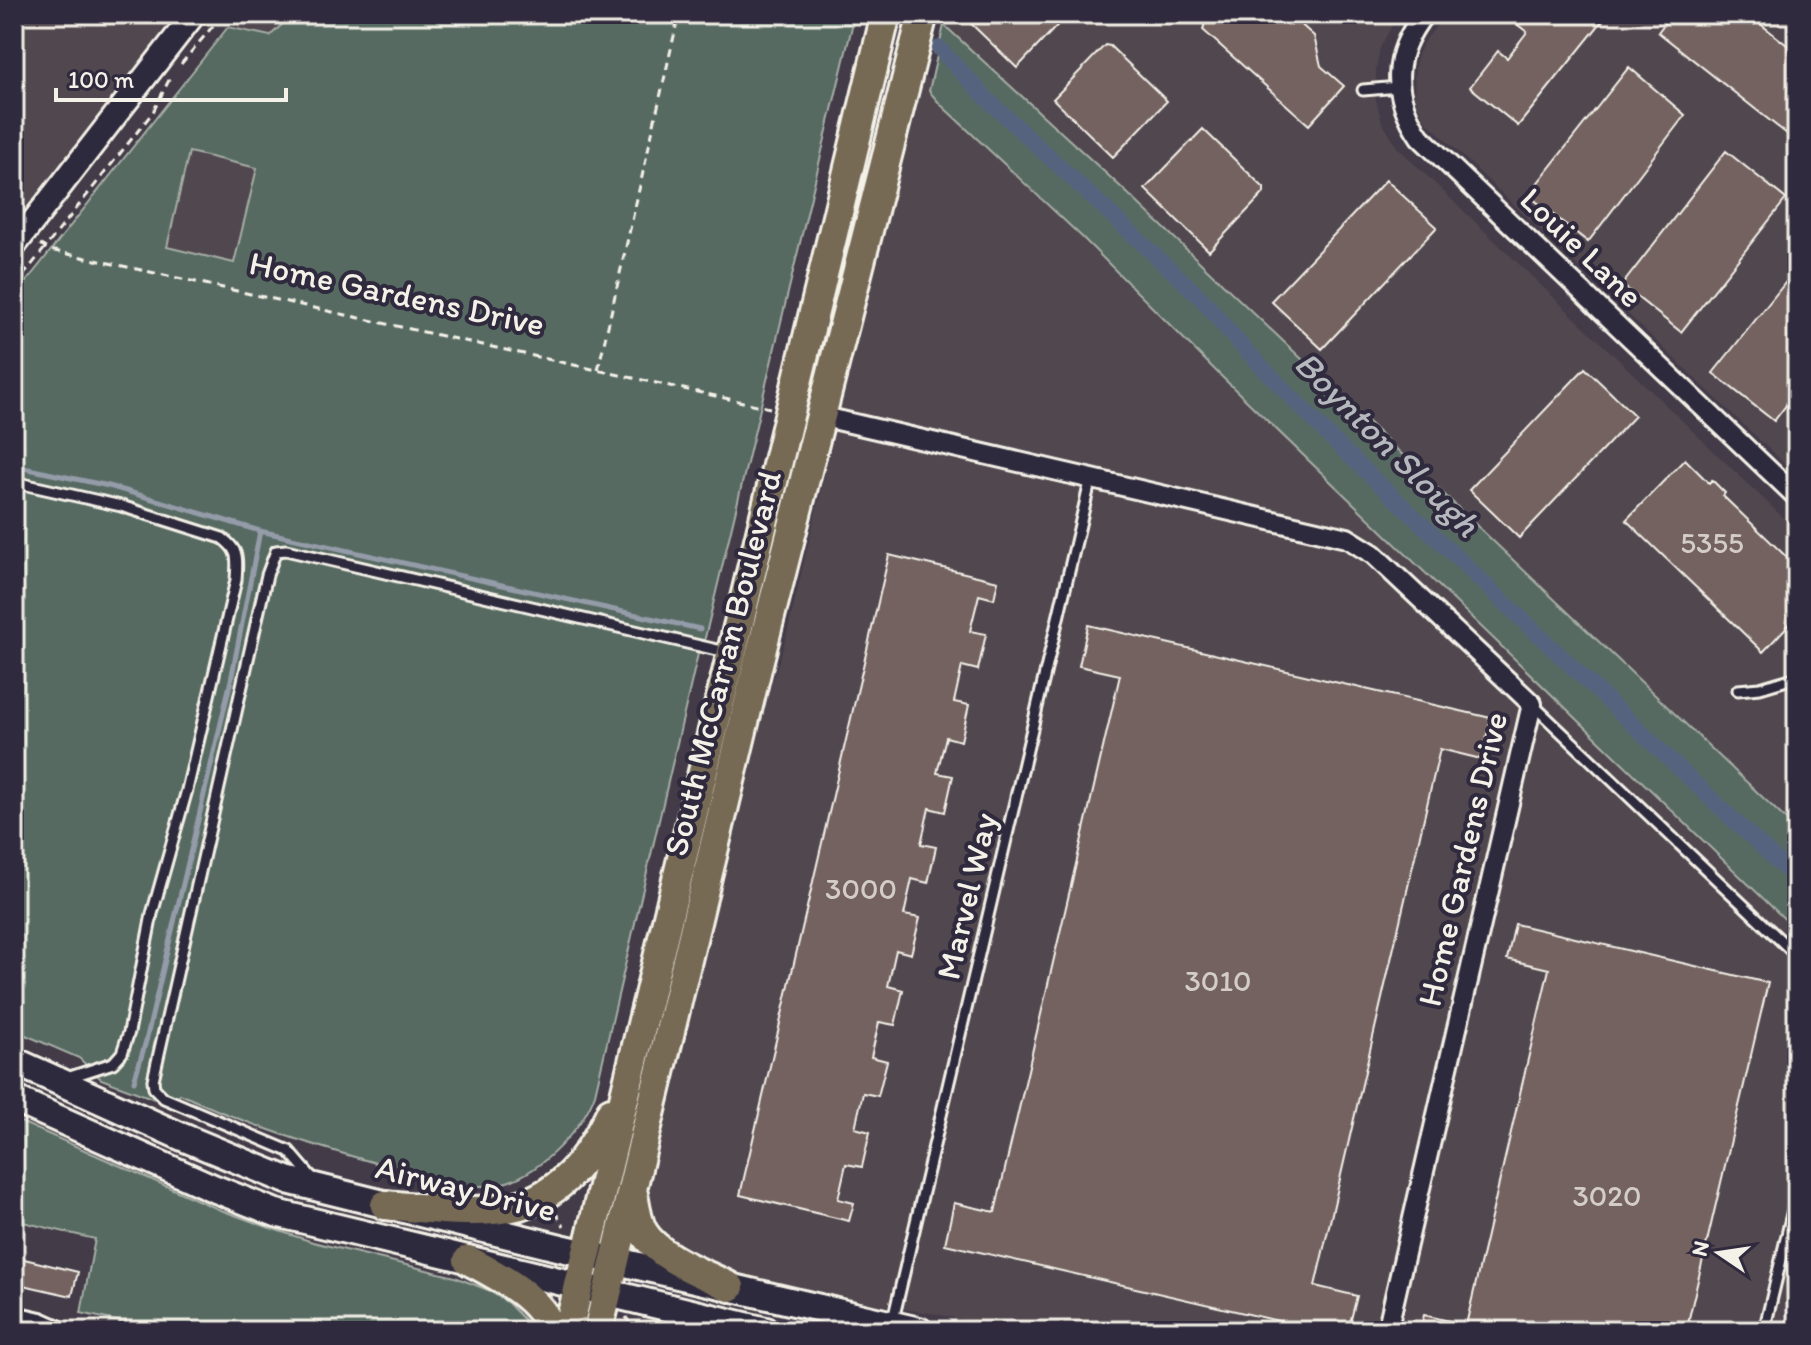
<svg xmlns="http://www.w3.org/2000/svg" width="1811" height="1345" font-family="Itim,sans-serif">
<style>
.built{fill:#51474f}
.green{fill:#576a62;stroke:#a6aea5;stroke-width:2;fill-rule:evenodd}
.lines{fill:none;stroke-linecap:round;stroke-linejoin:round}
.stream{stroke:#959ca9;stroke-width:5}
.canal{stroke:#56647f;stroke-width:16}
.building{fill:#736260;stroke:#f4f1e8;stroke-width:2}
.service-casing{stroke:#f4f1e8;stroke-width:15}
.minor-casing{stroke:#f4f1e8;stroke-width:24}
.tertiary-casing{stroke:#f4f1e8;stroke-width:28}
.secondary-casing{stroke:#f4f1e8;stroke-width:32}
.primary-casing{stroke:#f4f1e8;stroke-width:34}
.path{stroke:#f4f1e8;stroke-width:3;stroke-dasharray:8 6;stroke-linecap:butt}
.service{stroke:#2f2a3d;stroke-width:9}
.minor{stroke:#2f2a3d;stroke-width:18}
.tertiary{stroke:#2f2a3d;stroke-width:22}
.secondary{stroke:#2f2a3d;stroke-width:26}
.primary{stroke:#766a55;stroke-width:28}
.labels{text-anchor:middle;stroke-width:8;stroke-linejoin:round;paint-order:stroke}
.number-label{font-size:30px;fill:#d4cdc6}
.street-label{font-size:34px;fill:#f4f1e8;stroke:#2f2a3d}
.water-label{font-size:36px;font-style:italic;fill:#b5b9be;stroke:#2f2a3d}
</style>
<rect width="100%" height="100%" fill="#433b48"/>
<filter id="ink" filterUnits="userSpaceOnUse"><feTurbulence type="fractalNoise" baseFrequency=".0125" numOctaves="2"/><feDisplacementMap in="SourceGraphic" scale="16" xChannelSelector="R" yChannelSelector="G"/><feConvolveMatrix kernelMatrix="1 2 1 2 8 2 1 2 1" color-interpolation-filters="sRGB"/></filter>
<g filter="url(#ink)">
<!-- built -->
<path class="built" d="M14,14H176L14,223Z
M232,14H293L271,36L223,26Z
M939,14H1398L1380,48L1376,70V100L1382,122L1397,147L1797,531V830L1123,189L938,20Z
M1446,14H1797V476L1424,119L1415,99L1414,79L1416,61L1423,43Z
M920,71L1797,909V1331H1009L937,1314L857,1302L733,1272L686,1250L655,1225L650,1215L647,1182L752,747L786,638Z
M189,152L257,168L234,264L167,248Z"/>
<!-- green -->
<path class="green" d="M293,14H855L704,642L701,641L595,1094C583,1128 542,1171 507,1182C469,1194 430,1177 394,1168C320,1148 249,1126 180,1094L168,1104L101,1079L79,1058L14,1030V297L228,27L270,36ZM189,152L257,168L234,263L167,247Z
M944,25L1123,189L1797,830V931L1220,375L1082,237L940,104L929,91Z
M14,1119L218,1209L273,1229L313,1242L455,1277L488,1290L508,1303L535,1331H160L81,1313L95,1239L14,1220Z"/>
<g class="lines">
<!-- stream -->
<path class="stream" d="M14,466L109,486L260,531L700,629
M134,1081L146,1041L231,680L260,531"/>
<!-- canal -->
<path class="canal" d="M939,48L988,100L1201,298L1239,343L1331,438L1797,880"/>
</g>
<!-- building -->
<path class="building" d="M961,14H1068L1017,68Z
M1207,14H1289L1314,36L1321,66L1344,86L1309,125L1203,30Z
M1527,14H1608L1518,126L1470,87L1498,51L1507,58L1527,32L1518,25Z
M1672,14H1748L1797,53V142L1658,32Z
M1105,45L1110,46L1167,101L1113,157L1053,99Z
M1629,67L1685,115L1588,242L1528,195Z
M1203,129L1264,188V193L1209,251L1145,189Z
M1726,151L1786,199L1681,332L1622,285Z
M1386,180L1437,227L1322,349L1271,301Z
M1797,268V391L1774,421L1713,373Z
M1585,368L1635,416L1519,538L1469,490Z
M1685,459L1709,483L1712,480L1725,493L1723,496L1797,567V616L1763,652L1626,520Z
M889,555L998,581L994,599L979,595L970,631L986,634L978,670L962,666L954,702L969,705L961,741L946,737L937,773L953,776L945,812L929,808L921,844L936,847L928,883L912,879L904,915L920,918L911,954L896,950L888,986L903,990L895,1025L879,1022L871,1057L887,1061L878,1096L863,1093L855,1128L870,1132L862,1167L846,1164L838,1199L854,1203L849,1221L740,1195Z
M1088,625L1491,718L1481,759L1440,749L1340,1179L1315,1286L1357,1296L1348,1331H1322L945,1244L954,1203L995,1212L1045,997L1120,675L1079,666Z
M1515,924L1768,983L1686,1331H1420L1424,1315L1466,1325L1549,969L1507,959Z
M20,1258L78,1272L72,1296L14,1283V1262L18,1263Z"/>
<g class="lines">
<defs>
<path id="service" d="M1363,90L1399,87
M14,482L121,506L222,538C240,551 237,559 236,580L187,790L152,914L129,1032L122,1053L113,1063L67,1078
M1738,690L1760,688L1797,677
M1532,704L1797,956
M314,1180L289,1151L164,1098L154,1088L153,1080L267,575L276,551L286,550L730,653
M892,1324L1091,478
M1764,1331L1797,1193"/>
<path id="minor" d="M1424,14C1392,55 1391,94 1420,137L1797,497
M820,416L1347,538L1373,554L1532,704L1387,1331
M14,1316L40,1322L60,1331"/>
<path id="tertiary" d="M14,246L194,14"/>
<path id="secondary" d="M14,1061L180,1136L287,1180L561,1248L919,1331
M14,1099L213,1188L276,1213L766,1331"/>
<path id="primary" d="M633,1194C635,1206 637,1221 643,1232C660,1259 703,1273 730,1287
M385,1205C496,1215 556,1227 611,1112
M468,1260C498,1276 540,1296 552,1331
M568,1331L886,14
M598,1331L759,660L923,14"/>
</defs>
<!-- service casing -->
<use href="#service" class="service-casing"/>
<!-- minor casing -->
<use href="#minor" class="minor-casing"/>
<!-- tertiary casing -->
<use href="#tertiary" class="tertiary-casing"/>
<!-- secondary casing -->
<use href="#secondary" class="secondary-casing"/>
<!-- primary casing -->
<use href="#primary" class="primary-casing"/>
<!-- path -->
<path class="path" d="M181,64L223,14
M40,244L50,250L770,408
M14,287L153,112L171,76
M598,370L679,14
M555,1212L564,1226
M626,1317L635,1331"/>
<!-- service -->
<use href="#service" class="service"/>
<!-- minor -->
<use href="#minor" class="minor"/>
<!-- tertiary -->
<use href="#tertiary" class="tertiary"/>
<!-- secondary -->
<use href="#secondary" class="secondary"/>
<!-- primary -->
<use href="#primary" class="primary"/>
</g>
</g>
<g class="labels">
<!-- number labels -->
<g class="number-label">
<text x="1712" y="553">5355</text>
<text x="861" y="899">3000</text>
<text x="1218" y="991">3010</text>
<text x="1607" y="1206">3020</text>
</g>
<!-- street labels -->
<g class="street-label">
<text transform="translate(1582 247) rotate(44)" y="12">Louie Lane</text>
<text transform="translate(397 293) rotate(12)" y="12">Home Gardens Drive</text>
<text transform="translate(722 663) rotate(-76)" y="12">South McCarran Boulevard</text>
<text transform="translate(1462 859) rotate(-77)" y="12">Home Gardens Drive</text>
<text transform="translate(966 896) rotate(-77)" y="12">Marvel Way</text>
<text transform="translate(466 1188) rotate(14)" y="12">Airway Drive</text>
</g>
<!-- water labels -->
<g class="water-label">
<text transform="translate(1388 443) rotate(45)" y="13">Boynton Slough</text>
</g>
</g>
<!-- margin -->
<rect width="1811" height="1345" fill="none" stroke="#2f2a3d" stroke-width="48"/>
<rect x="24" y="24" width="1763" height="1297" fill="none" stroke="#f4f1e8" stroke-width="3" filter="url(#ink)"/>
<!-- north arrow -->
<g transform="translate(1719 1253) rotate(283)" stroke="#2f2a3d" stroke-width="6" paint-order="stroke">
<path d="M0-6L14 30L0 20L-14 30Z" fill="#f4f1e8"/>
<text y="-12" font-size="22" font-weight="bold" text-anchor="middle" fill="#f4f1e8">N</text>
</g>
<!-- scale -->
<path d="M56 88v12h230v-12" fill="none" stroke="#f4f1e8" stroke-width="4"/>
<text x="68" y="88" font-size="24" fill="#f4f1e8" stroke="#2f2a3d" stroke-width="6" paint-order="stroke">100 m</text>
</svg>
